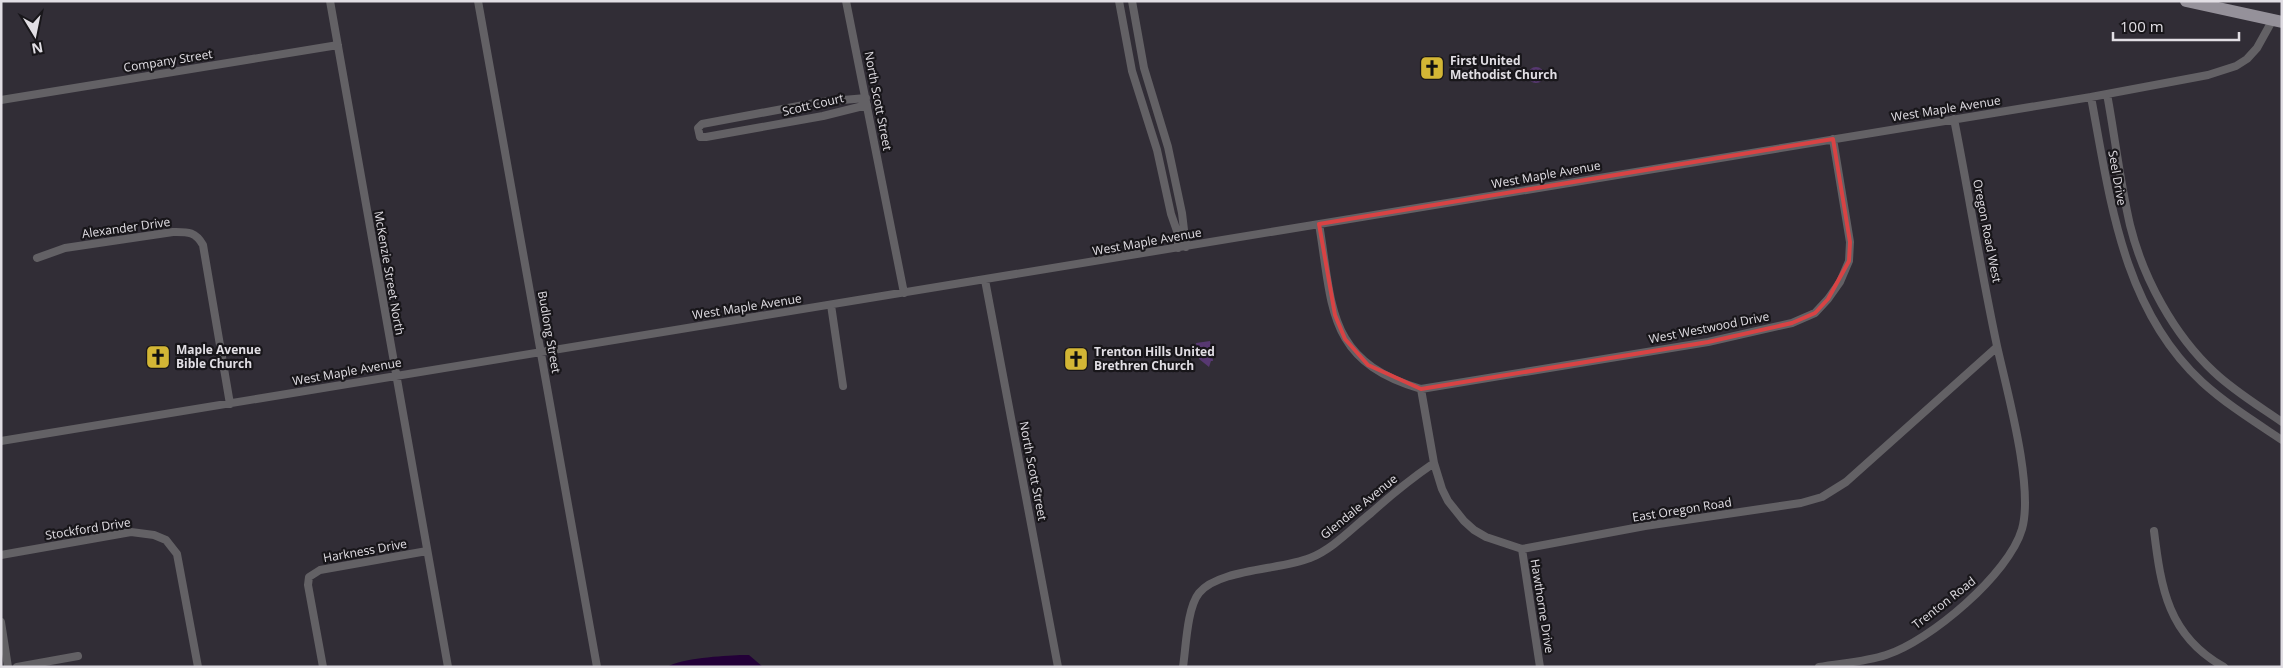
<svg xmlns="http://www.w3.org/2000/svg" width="2283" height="668" font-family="'Open Sans',sans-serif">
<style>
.green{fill:#573871}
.water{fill:#230038}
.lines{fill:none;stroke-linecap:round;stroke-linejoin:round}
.street{stroke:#636165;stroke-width:8}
.primary{stroke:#95919a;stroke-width:12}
.marked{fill:none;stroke:#d84344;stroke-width:4;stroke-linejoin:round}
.labels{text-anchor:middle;stroke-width:4.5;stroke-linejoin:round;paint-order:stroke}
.street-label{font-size:12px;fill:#e1dee4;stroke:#18161a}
.poi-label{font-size:12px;font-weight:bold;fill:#e1dee4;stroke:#18161a;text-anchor:start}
</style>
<rect width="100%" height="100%" fill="#312d36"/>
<!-- green -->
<path class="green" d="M1528 75a8 8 0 1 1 16 0a8 8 0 1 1-16 0Z
M1210,341L1213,361H1211L1209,367L1199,359L1196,343Z"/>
<!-- water -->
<path class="water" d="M740,655H749L763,667H667C681,658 723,656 740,655Z"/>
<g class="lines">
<!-- street -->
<path class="street" d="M330,1L448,667
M478,1L597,667
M846,1L904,293
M1119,1L1132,71L1157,150L1171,214L1178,234V248
M1132,1L1144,68L1168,147L1182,213L1186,247
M2107,94C2115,137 2120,182 2130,225C2143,278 2174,335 2214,372C2234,391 2259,406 2282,422
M2091,97C2110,198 2122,308 2202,382C2226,404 2255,422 2282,440
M866,98L820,102L702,124L698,128L700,137H706L823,116L867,105
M1,100L338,45
M1319,224C1333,307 1326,361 1421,389L1708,342L1792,323L1815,313L1828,299L1840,282L1849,261L1850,242L1833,139
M37,258L65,248L173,232C187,232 195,231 203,245L230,404
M985,280L1058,667
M831,305L843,386
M1421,389L1434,463L1442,489L1448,501L1464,521L1474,530L1486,537L1522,549L1645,526L1801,503L1822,497L1846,482L1997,347
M1,441L2091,97L2208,75L2236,66L2247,59L2257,48L2272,21
M2154,531C2161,588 2168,636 2224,667
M1522,549L1540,667
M1,555L131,532L154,535L166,540L177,554L198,667
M1,622L8,667
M17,667L78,656
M323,667L308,585L309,577L320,570L427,551
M1183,667C1186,647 1187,608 1199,593C1218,569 1280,570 1310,558C1333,549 1352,528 1371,513C1391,495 1412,478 1434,463
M1819,667C1841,663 1865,662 1886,655C1930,641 2009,574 2022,529C2034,487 2007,391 1997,346C1981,271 1969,195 1954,119"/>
<!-- primary -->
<path class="primary" d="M2186,1L2282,22"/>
</g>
<!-- marked area -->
<path class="marked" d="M1833,139L1850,242L1849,261L1828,299L1815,313L1792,323L1708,342L1421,389L1368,365L1345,339L1335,315L1319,224Z"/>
<!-- icons -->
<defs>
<symbol id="church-square" viewBox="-11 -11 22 22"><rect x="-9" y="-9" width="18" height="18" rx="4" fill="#d3b635" stroke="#18161a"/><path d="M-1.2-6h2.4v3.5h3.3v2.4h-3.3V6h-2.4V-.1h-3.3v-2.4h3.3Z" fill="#111"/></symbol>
</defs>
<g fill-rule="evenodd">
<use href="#church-square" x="1418" y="54" width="28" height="28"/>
<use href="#church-square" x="144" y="343" width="28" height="28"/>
<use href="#church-square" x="1062" y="345" width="28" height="28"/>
</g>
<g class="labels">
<!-- street labels -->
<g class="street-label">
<text transform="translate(168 61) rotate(-9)" y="4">Company Street</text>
<text transform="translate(878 101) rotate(79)" y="4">North Scott Street</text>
<text transform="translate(813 105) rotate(-13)" y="4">Scott Court</text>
<text transform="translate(1946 109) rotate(-9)" y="4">West Maple Avenue</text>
<text transform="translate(1546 175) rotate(-10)" y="4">West Maple Avenue</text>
<text transform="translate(2117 178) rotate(80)" y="4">Seel Drive</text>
<text transform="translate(126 228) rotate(-8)" y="4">Alexander Drive</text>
<text transform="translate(1987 231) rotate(79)" y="4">Oregon Road West</text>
<text transform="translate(1147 242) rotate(-10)" y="4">West Maple Avenue</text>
<text transform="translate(389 273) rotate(80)" y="4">McKenzie Street North</text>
<text transform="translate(747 307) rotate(-9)" y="4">West Maple Avenue</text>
<text transform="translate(1709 328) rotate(-11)" y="4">West Westwood Drive</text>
<text transform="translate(549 332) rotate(80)" y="4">Budlong Street</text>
<text transform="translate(347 372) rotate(-10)" y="4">West Maple Avenue</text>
<text transform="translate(1033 471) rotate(79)" y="4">North Scott Street</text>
<text transform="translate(1359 507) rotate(-39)" y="4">Glendale Avenue</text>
<text transform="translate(1682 510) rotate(-9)" y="4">East Oregon Road</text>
<text transform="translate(88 529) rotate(-9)" y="4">Stockford Drive</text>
<text transform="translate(365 551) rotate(-10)" y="4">Harkness Drive</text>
<text transform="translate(1944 603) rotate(-38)" y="4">Trenton Road</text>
<text transform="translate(1542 606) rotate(81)" y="4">Hawthorne Drive</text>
</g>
<!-- poi labels -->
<g class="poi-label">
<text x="1450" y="65">First United<tspan x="1450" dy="14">Methodist Church</tspan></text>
<text x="176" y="354">Maple Avenue<tspan x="176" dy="14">Bible Church</tspan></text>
<text x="1094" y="356">Trenton Hills United<tspan x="1094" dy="14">Brethren Church</tspan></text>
</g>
</g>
<!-- border -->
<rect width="2283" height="668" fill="none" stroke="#e1dee4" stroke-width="5"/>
<!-- north arrow -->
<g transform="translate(35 35) rotate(170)" stroke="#18161a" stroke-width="4" paint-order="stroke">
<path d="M0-4L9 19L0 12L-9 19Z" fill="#e1dee4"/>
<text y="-8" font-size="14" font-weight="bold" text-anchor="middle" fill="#e1dee4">N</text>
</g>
<!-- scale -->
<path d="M2113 32v8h126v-8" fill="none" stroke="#e1dee4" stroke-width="2.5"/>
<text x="2120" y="32" font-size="15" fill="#e1dee4" stroke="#18161a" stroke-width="4" paint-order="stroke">100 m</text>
</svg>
